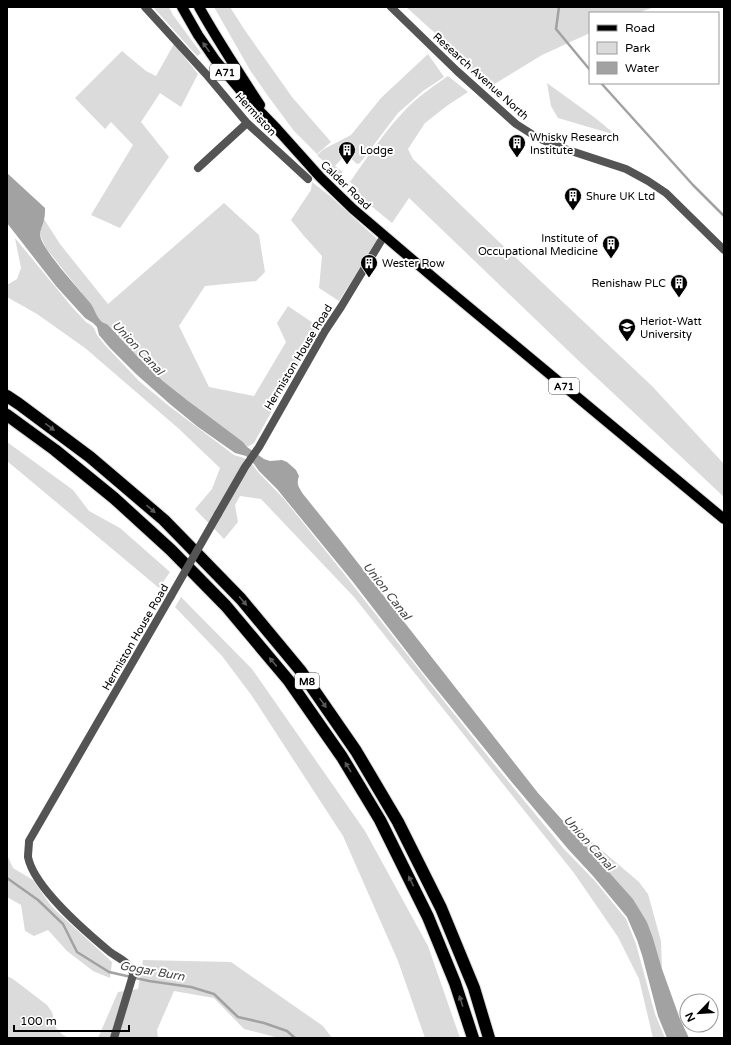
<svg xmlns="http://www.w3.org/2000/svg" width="731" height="1045" font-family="'Varela Round',sans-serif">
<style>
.green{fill:#dbdbdb}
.water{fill:#a2a2a2}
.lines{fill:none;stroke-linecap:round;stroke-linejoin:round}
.stream{stroke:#a2a2a2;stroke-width:2.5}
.primary-casing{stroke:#dbdbdb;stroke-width:12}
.highway-casing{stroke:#dbdbdb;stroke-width:14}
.street{stroke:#545454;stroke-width:8}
.primary{stroke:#000;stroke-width:10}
.highway{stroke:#000;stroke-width:12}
.street-bridge{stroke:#545454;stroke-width:8}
.oneway{fill:#595959}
.labels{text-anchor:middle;stroke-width:4;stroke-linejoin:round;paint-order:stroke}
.shield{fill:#fff;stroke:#4c4c4c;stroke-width:1}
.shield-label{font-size:10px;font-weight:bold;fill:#000}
.street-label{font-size:11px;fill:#000;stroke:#fff}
.poi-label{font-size:11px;fill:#000;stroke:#fff;text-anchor:start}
.water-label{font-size:12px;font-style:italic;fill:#434343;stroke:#fff}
</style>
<rect width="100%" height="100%" fill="#fff"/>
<!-- green -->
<path class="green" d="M153,7H169L173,15L201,53L197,56Z
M214,7H230L244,29L292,97L331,142L317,154L294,131L268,96L250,70Z
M406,7H654L638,13H590V33L542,55L488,88L466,67L463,61L435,33Z
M174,44L198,74L181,107L160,93L141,122L169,157L120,228L91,215L133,145L111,122L105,129L75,98L122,51L146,71L156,76Z
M428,54L444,77L423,91L398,113L360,163L357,164L346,154L335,166L343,172L338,176L317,155L324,149L351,135L381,98Z
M448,76L468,92L448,105L425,123L408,149L413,159L496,239L652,386L724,464V497L582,364L409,198L392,223L359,196L358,188L350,182C368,156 385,131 407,108C419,96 434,86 448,76Z
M547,83L594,117L616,135L558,118L551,106Z
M312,182L330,196L378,240L339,301L319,288L322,256L304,236L291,220L311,190Z
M224,203L259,235L265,272L256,281L205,286L179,326L209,387L254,396L286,342L277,323L288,306L319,327L254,443L247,447L243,442L224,429L163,381L138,357L108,325L102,323L98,318L92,306L46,248L40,235L41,229L44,219L60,244L108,304Z
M15,238L72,307L86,322L91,325L94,328L97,335L104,344L139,381L169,406L234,455L244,458L252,464L258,472L284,499L341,570L424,676L494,764L564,849L595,881L626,919L636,944L655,1014L665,1038H653L639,979L618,937L574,873L354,597L261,499L240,496L235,505L238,522L224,539L195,509L212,489L220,468L178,428L85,348L37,314L7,297V285L17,279L21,268Z
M7,442L73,490L89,511L120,528L170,572L159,588L7,461Z
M181,597L252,669L365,831L428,946L460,1038H425L398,961L343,836L252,696L222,656L175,607Z
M571,830L585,836L639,882L648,894L661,941L662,969L653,938L647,922L633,899Z
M7,855L13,868L33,880L52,907L112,962L110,978L93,971L67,951L48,930L34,936L25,931L21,905L7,897Z
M143,960L231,962L323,1026L332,1038H279L244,1029L214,998L174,991L157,1030L158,1038H98L118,992L138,989Z
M7,976L13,979L47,1005L52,1012L56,1028L63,1035L69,1038H7Z"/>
<!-- water -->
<path class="water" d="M7,173L45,208C45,212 45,216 44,220C43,225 40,230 40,235C42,250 80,290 91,304C95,310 97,318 102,322C103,323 107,324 108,325L138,357L163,381L187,400L243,442L247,447L264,459L270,461L282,460L287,462L296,470L299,476C296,485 299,487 303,494L340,540L538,793L633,899L647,922L653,938L662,969L680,1019L689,1038H667L658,1016L642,955L637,940L627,917L593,876L568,849L510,780L421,670L353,582L277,489L259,471L254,464L246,456L235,453L198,427L171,405L136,374L110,348L99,335L97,327L93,323L85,318L56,286L7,223Z"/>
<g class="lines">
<!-- stream -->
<path class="stream" d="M559,7L556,29L590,70
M601,83L693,185L724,216
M7,878L38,900L63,924L77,952L109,972L149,981L191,987L214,994L238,1017L264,1023L287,1031L295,1038"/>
<defs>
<path id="primary" d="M182,7L198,35L216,61L246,97L277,129L320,177L353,209L435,279L724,519
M199,7C218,41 239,73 260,105"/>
<path id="highway" d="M7,396L19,404L90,457L164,520L241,599L300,670L356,751L398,822L441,908L474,988L489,1038
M7,415L55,450L114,498L171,550L226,606L289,681L342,757L380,820L428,917L455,983L473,1038"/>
</defs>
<!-- primary casing -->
<use href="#primary" class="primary-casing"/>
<!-- highway casing -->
<use href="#highway" class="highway-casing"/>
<!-- street -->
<path class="street" d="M145,7L206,74L247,123L308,179
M391,7L457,71L516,124L538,138L565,149L626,169L648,181L666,193L724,250
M198,168L247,123
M218,514L245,467L259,447L325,331L341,307L384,236
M114,1038L133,975C133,964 118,958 110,952C86,932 34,888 28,857C28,852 29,846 29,841L171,596"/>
<!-- primary -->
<use href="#primary" class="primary"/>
<!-- highway -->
<use href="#highway" class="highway"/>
<!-- street-bridge -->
<path class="street-bridge" d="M171,596L218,514"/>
</g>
<!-- one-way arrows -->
<defs><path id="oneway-solid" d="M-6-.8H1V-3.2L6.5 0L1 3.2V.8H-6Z"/></defs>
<g class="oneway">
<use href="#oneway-solid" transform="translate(206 47) rotate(-125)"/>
<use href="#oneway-solid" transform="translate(50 427) rotate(37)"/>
<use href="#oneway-solid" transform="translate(151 509) rotate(41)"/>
<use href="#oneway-solid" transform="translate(243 601) rotate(49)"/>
<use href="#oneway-solid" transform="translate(273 662) rotate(-130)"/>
<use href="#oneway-solid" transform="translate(323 703) rotate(55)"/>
<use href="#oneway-solid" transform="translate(348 767) rotate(-121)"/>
<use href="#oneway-solid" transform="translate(411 881) rotate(-116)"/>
<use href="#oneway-solid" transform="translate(461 1001) rotate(-108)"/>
</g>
<!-- icons -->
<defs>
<symbol id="building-pin" viewBox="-11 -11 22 30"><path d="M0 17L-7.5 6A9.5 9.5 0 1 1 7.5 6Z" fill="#000" stroke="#fff"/><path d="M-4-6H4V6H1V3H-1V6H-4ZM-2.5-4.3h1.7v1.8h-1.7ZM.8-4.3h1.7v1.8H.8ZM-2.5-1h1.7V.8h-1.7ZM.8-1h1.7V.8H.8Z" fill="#fff"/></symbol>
<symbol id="university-pin" viewBox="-11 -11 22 30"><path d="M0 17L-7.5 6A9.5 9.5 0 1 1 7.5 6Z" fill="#000" stroke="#fff"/><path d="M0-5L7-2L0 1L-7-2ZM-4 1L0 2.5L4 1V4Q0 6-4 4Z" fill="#fff"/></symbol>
</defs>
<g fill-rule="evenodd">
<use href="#building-pin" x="507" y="133" width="20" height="27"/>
<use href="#building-pin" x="337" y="140" width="20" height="27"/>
<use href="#building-pin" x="563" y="186" width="20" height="27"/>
<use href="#building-pin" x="601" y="234" width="20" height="27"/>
<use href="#building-pin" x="359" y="253" width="20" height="27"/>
<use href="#building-pin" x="669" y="273" width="20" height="27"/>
<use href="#university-pin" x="617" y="317" width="20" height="27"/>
</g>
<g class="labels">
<!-- shield labels -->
<g class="shield">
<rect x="210" y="64" width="30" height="16" rx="3"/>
<rect x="549" y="378" width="30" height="16" rx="3"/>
<rect x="295" y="673" width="24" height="16" rx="3"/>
</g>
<g class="shield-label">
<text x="225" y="76">A71</text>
<text x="564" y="390">A71</text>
<text x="307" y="685">M8</text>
</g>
<!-- street labels -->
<g class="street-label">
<text transform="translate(481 76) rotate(42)" y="4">Research Avenue North</text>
<text transform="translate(256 114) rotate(47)" y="4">Hermiston</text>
<text transform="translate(346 185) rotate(44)" y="4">Calder Road</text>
<text transform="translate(298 357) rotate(-59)" y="4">Hermiston House Road</text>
<text transform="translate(135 637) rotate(-60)" y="4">Hermiston House Road</text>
</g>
<!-- poi labels -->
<g class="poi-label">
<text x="530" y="141">Whisky Research<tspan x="530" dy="13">Institute</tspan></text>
<text x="360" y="154">Lodge</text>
<text x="586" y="200">Shure UK Ltd</text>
<text x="598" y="242" text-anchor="end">Institute of<tspan x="598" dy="13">Occupational Medicine</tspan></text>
<text x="382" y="267">Wester Row</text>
<text x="666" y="287" text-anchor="end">Renishaw PLC</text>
<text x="640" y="325">Heriot-Watt<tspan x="640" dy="13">University</tspan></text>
</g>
<!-- water labels -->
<g class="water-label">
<text transform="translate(138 348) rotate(47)" y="4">Union Canal</text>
<text transform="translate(387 591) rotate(52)" y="4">Union Canal</text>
<text transform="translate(589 843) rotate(48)" y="4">Union Canal</text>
<text transform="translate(152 971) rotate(10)" y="4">Gogar Burn</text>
</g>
</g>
<!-- border -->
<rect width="731" height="1045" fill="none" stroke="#000000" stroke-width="16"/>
<!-- legend -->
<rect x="589" y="12" width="130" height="72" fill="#ffffff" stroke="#999999"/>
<rect x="597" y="25" width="20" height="6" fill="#000000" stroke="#999999"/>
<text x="625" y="32" font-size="12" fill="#000000">Road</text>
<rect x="597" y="42" width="20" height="12" fill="#dbdbdb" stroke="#999999"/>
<text x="625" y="52" font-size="12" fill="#000000">Park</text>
<rect x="597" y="62" width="20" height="12" fill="#a2a2a2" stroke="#999999"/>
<text x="625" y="72" font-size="12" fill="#000000">Water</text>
<!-- north arrow -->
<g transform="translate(699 1013) rotate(245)"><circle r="19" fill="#ffffff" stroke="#999999"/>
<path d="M0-3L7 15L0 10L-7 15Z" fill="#000000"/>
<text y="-6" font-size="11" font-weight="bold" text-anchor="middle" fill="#000000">N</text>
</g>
<!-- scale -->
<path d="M14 1025v6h115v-6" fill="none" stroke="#000000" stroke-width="2"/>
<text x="20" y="1025" font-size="12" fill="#000000" stroke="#ffffff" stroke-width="3" paint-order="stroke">100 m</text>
</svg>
